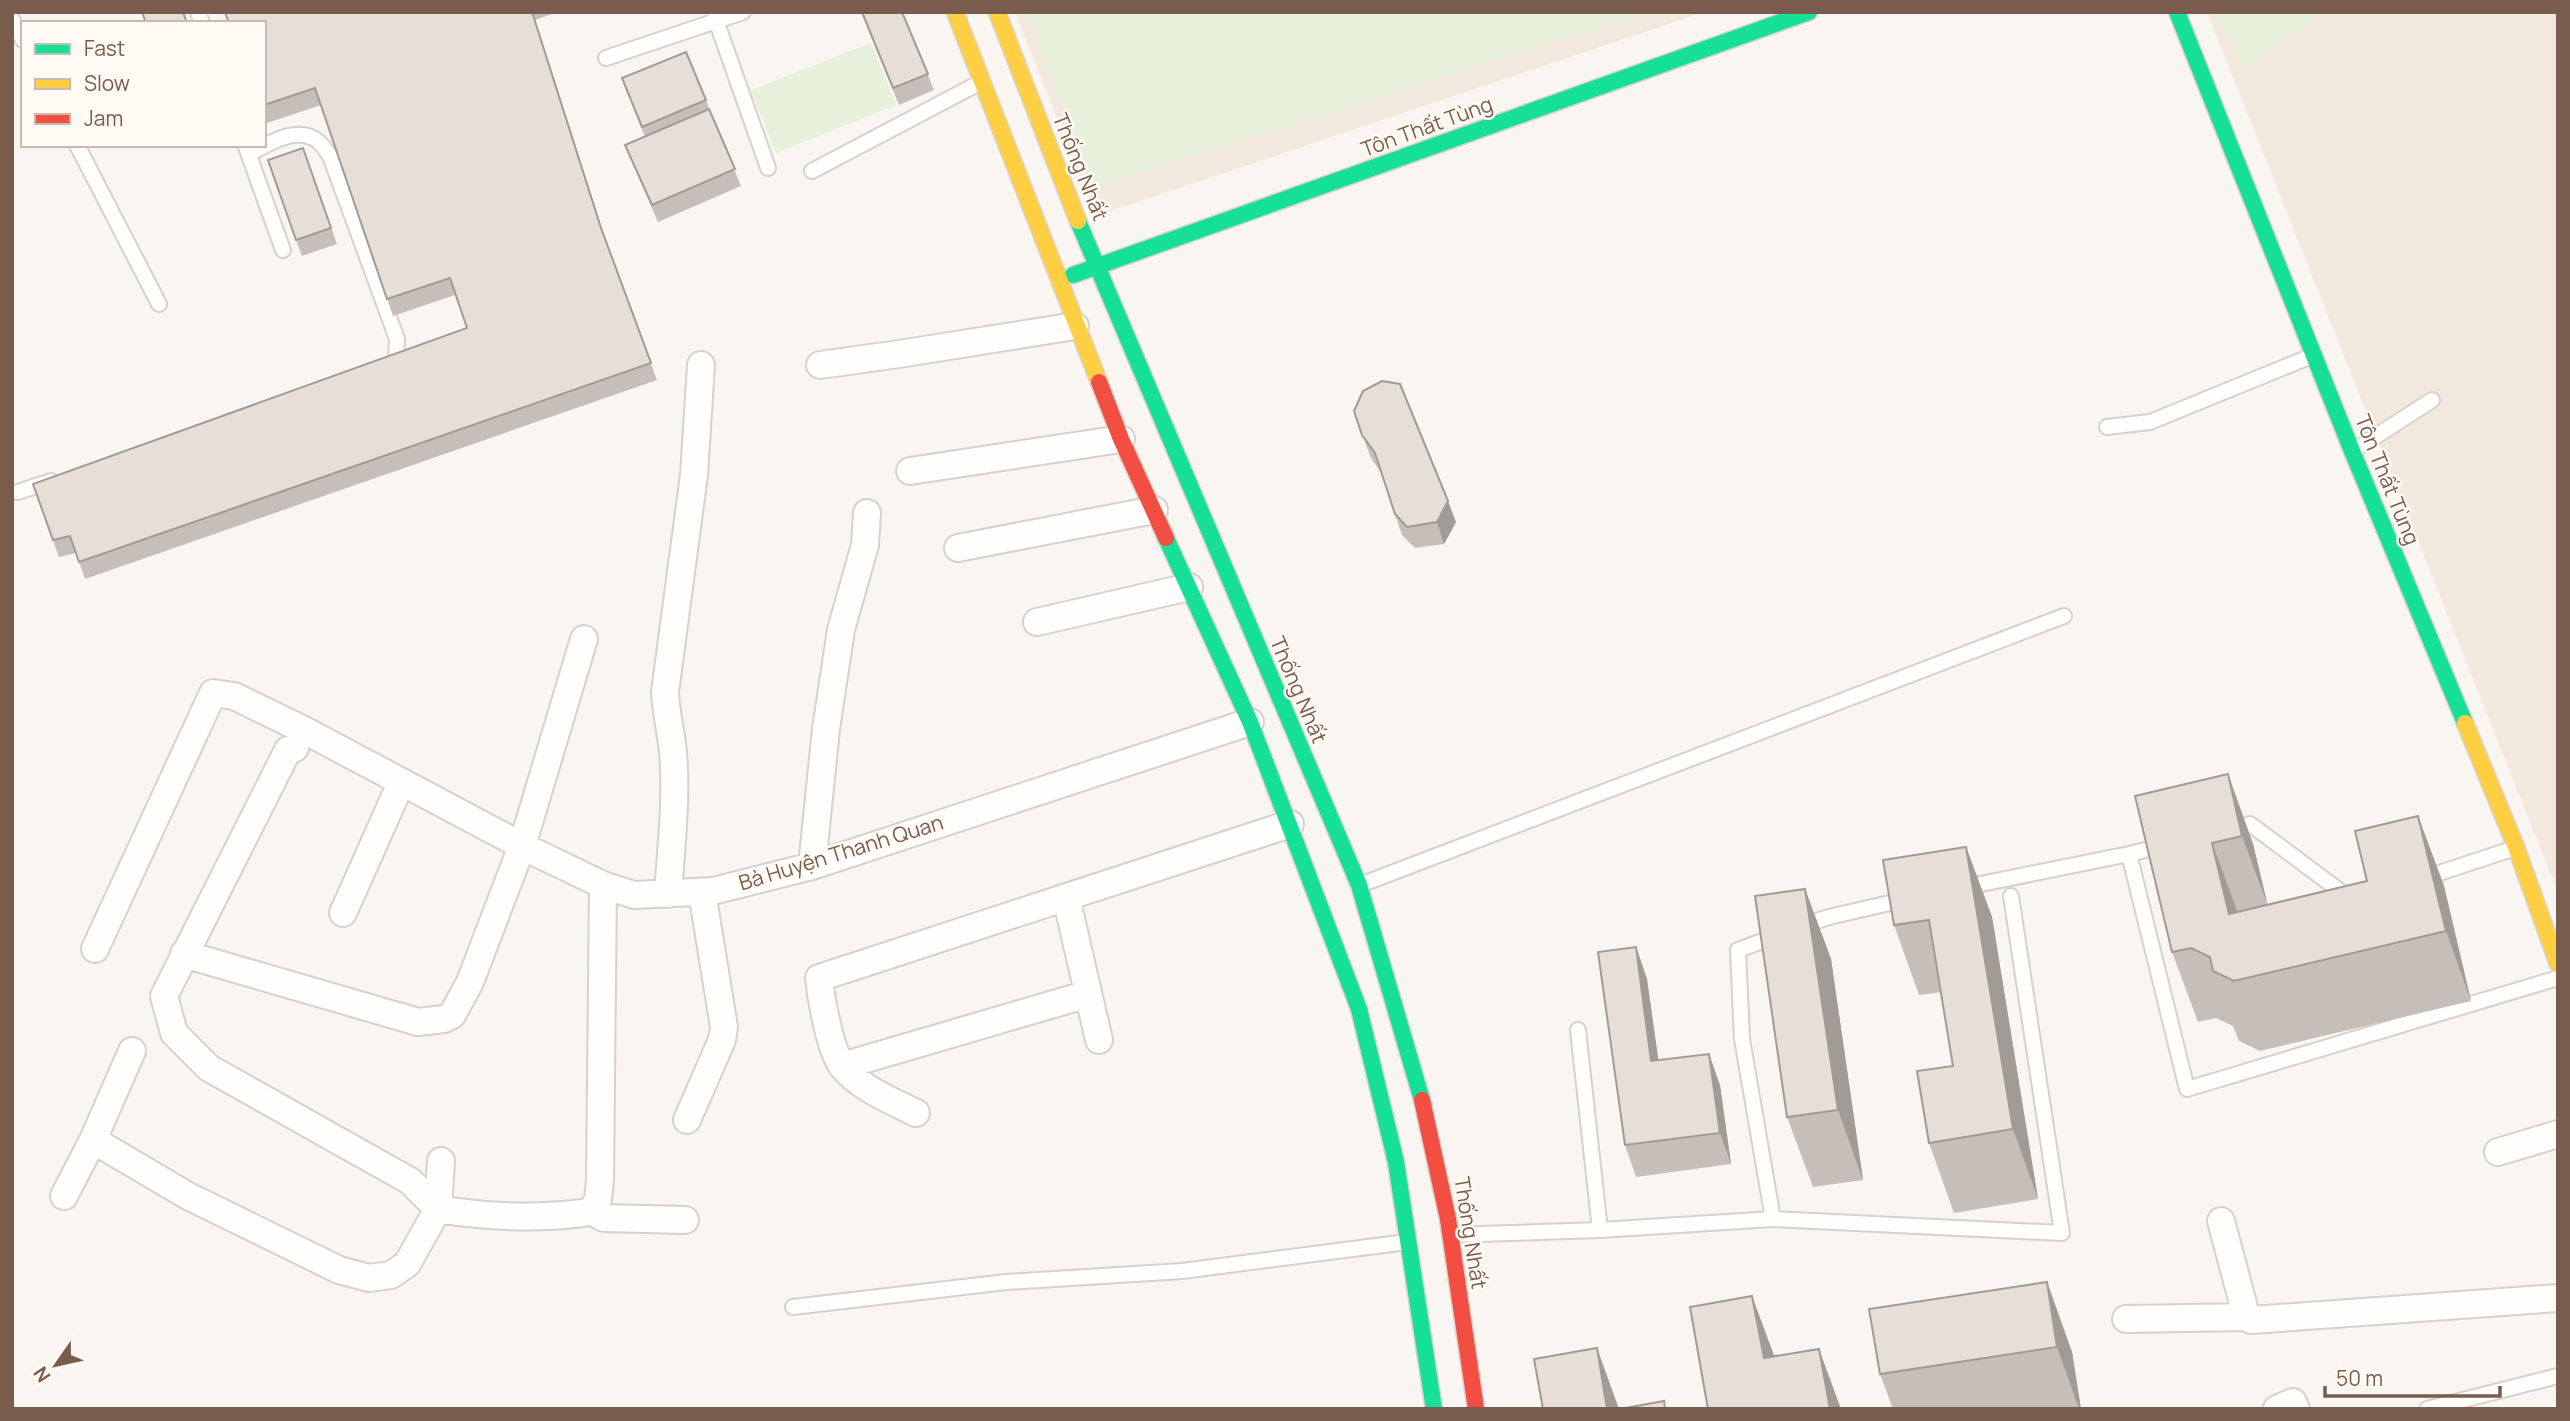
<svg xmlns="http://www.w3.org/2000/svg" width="2570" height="1421" font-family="Manrope,sans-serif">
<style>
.residential{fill:#f2e8de}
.green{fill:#e7f0db}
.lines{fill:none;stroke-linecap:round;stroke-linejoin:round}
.lane-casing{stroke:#d7d1cb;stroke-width:18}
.street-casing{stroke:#d7d1cb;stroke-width:30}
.fast-casing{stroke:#d9d2cb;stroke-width:19}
.slow-casing{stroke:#d9d2cb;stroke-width:19}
.jam-casing{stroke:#d9d2cb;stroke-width:19}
.lane{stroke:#fefefd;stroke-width:14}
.street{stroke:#fefefd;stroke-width:26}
.fast{stroke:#16e098;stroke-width:16}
.slow{stroke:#ffcf43;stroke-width:16}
.jam{stroke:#f24e42;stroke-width:16}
.wall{fill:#c6bfb9}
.shaded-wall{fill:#a19b96}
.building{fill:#e6ded7;stroke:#a19b96;stroke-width:2}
.labels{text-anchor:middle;stroke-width:5;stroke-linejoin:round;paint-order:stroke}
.street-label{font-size:21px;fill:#7a5c4d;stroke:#fffaf3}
</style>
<rect width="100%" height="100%" fill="#f9f5f0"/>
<!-- residential -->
<path class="residential" d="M1015,12H1704L1096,216Z
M2207,12H2558V892Z"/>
<!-- green -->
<path class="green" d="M1026,12H1649L1092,188Z
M2213,12H2322L2245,67Z
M871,43L896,105L776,153L751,90Z"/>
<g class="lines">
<defs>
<path id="lane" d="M198,12L202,23
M715,12L717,23L768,168
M12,19L23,40
M606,58L743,12
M77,145L159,304
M246,147L283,250
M249,154C268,144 298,124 319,142C323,146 327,152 330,156L397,339L396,359L388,367
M812,171L981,82
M2107,427L2150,422L2314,355
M2353,451L2432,400
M18,492L51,481
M2230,829L2250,824L2352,900
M2129,854L2166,845
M2421,879L2515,848
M1360,885L2064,616
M1961,888L2129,854L2187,1089L2558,978
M1801,926L1829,917L1907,899
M1578,1030L1600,1230L1773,1219L1742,1039L1738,950L1779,935
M1773,1219L2062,1233L2011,896
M1451,1235L1600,1230
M793,1307L1006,1282L1182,1271L1407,1242
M2427,1409L2558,1376"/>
<path id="street" d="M820,365L899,354L1075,326
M910,471L1121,439
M958,548L1154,510
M1037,622L1189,587
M295,748L288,750L164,996L174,1033L209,1068L410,1181L438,1209
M812,866L826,729L841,630L865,545L867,513
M668,894C671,848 677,799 673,752C671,732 666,713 665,692L694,475L701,365
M1066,897L1099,1040
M343,913L401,783
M95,949L213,693L234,696L304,730L522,846L603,885L634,895L713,891L812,866L1250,722
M184,954L418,1022L444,1019L452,1015L470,982L522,846L584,639
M132,1051L93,1140L188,1196L339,1270L369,1278L391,1275L407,1264L438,1209L441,1161
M842,1066L1088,994
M916,1113C892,1101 860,1088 843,1067C830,1051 821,998 819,978L1290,824
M687,1120L722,1040L724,1027L702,892
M2498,1152L2558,1134
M64,1196L93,1140
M438,1209C486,1217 534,1219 583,1213L591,1211L598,1200L600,1180L603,885
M591,1211L604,1218L685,1220
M2221,1221L2245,1311L2251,1320L2558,1298
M2126,1319L2247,1317
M2277,1409L2293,1402L2296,1409"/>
<path id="fast" d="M2177,12L2352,451L2465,723
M1078,221L1359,885L1422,1100
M1073,275L1809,12
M1166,538L1250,722L1359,1009L1396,1162L1434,1409"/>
<path id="slow" d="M955,12L1099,382
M997,12L1078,221
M2465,723L2516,847L2558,964"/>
<path id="jam" d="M1099,382L1121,439L1166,538
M1422,1100L1448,1219L1476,1409"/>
</defs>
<!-- lane casing -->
<use href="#lane" class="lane-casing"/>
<!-- street casing -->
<use href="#street" class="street-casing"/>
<!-- fast casing -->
<use href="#fast" class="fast-casing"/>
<!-- slow casing -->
<use href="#slow" class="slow-casing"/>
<!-- jam casing -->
<use href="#jam" class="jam-casing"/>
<!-- lane -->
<use href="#lane" class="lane"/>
<!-- street -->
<use href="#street" class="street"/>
<!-- fast -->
<use href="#fast" class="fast"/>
<!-- slow -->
<use href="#slow" class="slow"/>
<!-- jam -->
<use href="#jam" class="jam"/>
</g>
<!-- wall -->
<path class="wall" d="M225,12H558L535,20L606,243L657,380L85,579L76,553L59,557L33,484L467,328L455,295L393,316L321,105L264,124V23Z
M861,12H902L934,90L899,105Z
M622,78L706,100L712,116L741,186L658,222L625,145L645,137Z
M303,148L337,244L302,256L296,240Z
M1354,411L1456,522L1444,544L1415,548L1402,535L1381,473L1370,456Z
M2228,774L2253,844L2267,905L2367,881L2418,816L2444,886L2471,1001L2260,1051L2239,1041L2233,1026L2216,1018L2198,1022L2172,952Z
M1966,847L1992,917L2038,1199L1954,1213L1929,1143L1953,1066L1941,992L1919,995L1894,925Z
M1805,889L1831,959L1863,1180L1813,1187L1787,1117Z
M1636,947L1647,979L1658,1060L1720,1085L1731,1164L1636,1177L1625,1145Z
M2047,1282L2072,1352L2081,1409H1893L1880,1374Z"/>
<!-- shaded-wall -->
<path class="shaded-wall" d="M532,12L535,20L607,244L601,228Z
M1448,501L1456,522L1444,544L1437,522Z
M2228,774L2253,844L2268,906L2242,836Z
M2418,816L2444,886L2471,1001L2446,931Z
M2212,843L2238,913L2229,914Z
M1966,847L1992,917L2038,1199L2013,1129Z
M1805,889L1831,959L1863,1180L1838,1110Z
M1636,947L1647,979L1663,1092L1651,1061Z
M1709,1054L1720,1085L1731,1164L1720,1133Z
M2047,1282L2072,1352L2081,1409H2079L2057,1347Z
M1752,1296L1778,1366L1764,1358Z
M1597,1348L1619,1409H1607Z
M1819,1349L1841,1409H1830Z"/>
<!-- building -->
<path class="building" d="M142,12H183L187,23H146Z
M225,12H532L601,228L651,363L79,562L70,536L53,540L33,484L467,328L450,278L387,299L315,88L264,105V23H229Z
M862,12H902L928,74L893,88Z
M686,52L706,100L642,127L622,78Z
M709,109L735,169L652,205L625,145Z
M303,148L331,228L296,240L268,160Z
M1382,381L1400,384L1448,501L1437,522L1407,527L1395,514L1375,453L1362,435L1354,411L1363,391Z
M2228,774L2242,836L2212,843L2229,914L2367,881L2355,831L2418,816L2446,931L2234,981L2213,971L2210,957L2191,948L2172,952L2135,796Z
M1966,847L2013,1129L1929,1143L1917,1071L1953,1066L1929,920L1894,925L1883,860Z
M1805,889L1838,1110L1787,1117L1755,896Z
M1636,947L1651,1061L1709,1054L1720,1133L1625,1145L1598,952Z
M2047,1282L2057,1347L1880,1374L1869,1309Z
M1752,1296L1764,1358L1819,1349L1830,1409H1708L1690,1307Z
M1597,1348L1607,1409H1543L1534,1359Z
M1664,1401L1665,1409H1620Z"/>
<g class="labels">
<!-- street labels -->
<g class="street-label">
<text transform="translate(1427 127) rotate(-20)" y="7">Tôn Thất Tùng</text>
<text transform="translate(1080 167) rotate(68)" y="7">Thống Nhất</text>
<text transform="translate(2387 480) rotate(68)" y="7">Tôn Thất Tùng</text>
<text transform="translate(1298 690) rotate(67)" y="7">Thống Nhất</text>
<text transform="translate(841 853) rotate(-17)" y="7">Bà Huyện Thanh Quan</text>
<text transform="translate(1470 1233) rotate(81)" y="7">Thống Nhất</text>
</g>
</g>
<!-- border -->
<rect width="2570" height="1421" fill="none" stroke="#7a5c4d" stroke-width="28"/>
<!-- legend -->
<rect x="21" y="21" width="245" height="126" fill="#fffaf3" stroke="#cabbb1" stroke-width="2"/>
<rect x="35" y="44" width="35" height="10" fill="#16e098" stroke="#cabbb1" stroke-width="2"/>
<text x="84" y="56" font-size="21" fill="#7a5c4d">Fast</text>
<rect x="35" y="79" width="35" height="10" fill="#ffcf43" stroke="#cabbb1" stroke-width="2"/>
<text x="84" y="91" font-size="21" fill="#7a5c4d">Slow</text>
<rect x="35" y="114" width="35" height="10" fill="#f24e42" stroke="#cabbb1" stroke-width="2"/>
<text x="84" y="126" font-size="21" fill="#7a5c4d">Jam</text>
<!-- north arrow -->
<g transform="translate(56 1365) rotate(236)" stroke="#fffaf3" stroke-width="5" paint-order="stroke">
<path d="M0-5L12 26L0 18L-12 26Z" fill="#7a5c4d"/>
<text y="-10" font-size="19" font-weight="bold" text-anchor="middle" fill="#7a5c4d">N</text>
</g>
<!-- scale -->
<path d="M2325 1386v10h175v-10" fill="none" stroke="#7a5c4d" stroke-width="3.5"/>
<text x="2336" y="1386" font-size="21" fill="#7a5c4d" stroke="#fffaf3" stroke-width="5" paint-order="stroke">50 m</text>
</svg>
